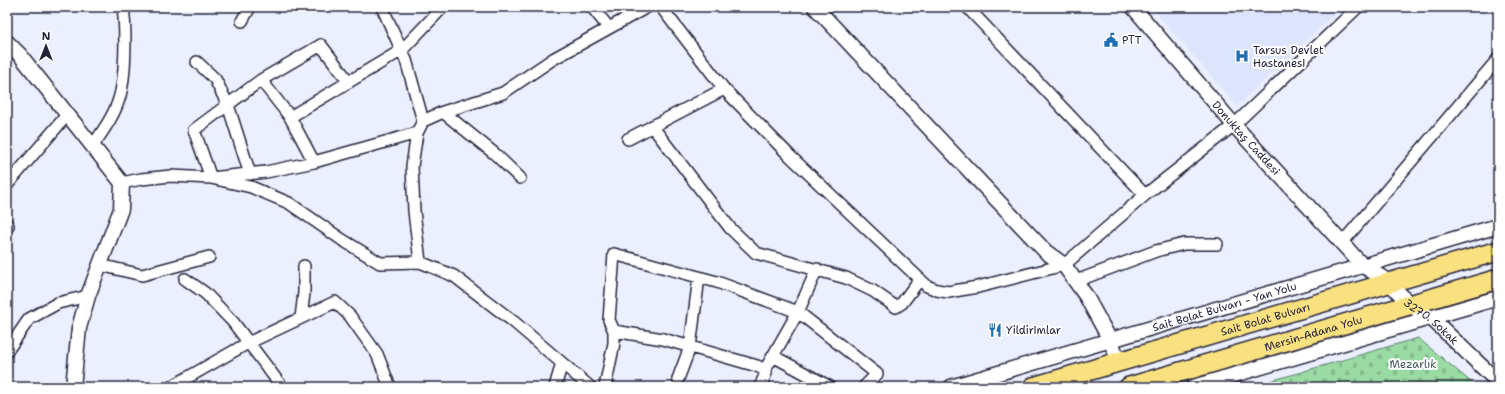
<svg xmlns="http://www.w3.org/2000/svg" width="1505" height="394" font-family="'Shantell Sans',sans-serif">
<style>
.built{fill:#dde4fd}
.cemetery{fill:url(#cemetery-stones);stroke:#5e7e70}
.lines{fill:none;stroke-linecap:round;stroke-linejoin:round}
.minor-casing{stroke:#22223b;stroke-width:14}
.tertiary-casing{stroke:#22223b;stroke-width:17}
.trunk-casing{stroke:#22223b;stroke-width:22}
.minor{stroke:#fff;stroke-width:11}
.tertiary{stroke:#fff;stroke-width:14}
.trunk{stroke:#fae180;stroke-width:19}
.labels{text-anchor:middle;stroke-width:4;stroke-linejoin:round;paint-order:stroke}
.poi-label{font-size:11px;fill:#22223b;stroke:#fff;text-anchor:start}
.street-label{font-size:11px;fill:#22223b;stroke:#fff}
.park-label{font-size:11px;fill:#465a5a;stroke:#fff}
</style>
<defs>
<pattern id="cemetery-stones" width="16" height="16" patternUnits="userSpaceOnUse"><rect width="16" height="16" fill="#9adba4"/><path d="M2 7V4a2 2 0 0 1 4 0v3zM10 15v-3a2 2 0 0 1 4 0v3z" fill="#84bc8e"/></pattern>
</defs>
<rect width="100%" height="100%" fill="#ebeffe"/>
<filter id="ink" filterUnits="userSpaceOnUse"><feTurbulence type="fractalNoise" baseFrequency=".025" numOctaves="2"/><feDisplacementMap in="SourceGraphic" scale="8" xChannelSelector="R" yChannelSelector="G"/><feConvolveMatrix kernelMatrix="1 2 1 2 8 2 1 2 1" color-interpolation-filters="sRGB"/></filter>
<g filter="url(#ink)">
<!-- built -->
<path class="built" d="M1151,7H1342L1237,106Z"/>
<!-- cemetery -->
<path class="cemetery" d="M1418,338L1477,387H1252L1253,386Z"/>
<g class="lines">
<defs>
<path id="minor" d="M382,7L406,60L423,121L417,133L412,166L414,211L420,262
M592,7L609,28
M661,7L724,89L790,156L927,286L937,290L948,292L978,287L1064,265L1145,195L1234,125L1358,7
M967,7L1145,195
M242,21L250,7
M197,62L215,79L228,105L250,174
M261,80L290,117L314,162
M349,82L321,45L261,80L194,130L211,178L266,172L314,162L417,133
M443,112L495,154L520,178
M290,117L402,50L443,7
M423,121L443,112L503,93L553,59L647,7
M652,126L730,228L756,253L846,278L873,291L896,307L902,303L920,279
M628,139L724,89
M92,147C102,132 114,116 119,99C126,77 126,30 123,7
M122,183L141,179L171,176L211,178L251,187L289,203L341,239L380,263L420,262L454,276L514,322L590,387
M7,185L67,115
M7,224L8,226
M1342,243L1498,59
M100,265L142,275L209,257
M185,279L205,293L233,322L282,387
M1076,281L1156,251L1184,244H1217
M301,318L304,293V266
M614,331L663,339L757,366L765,370L766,373L760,387
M7,351L29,319L58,303L88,296
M773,356L830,387
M765,370L798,312L817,269
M678,379L690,347L699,277
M171,387L248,343L335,302L350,316L377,354L390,387
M555,387L562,363
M605,387L614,343V331L609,320L614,254L717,282L798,312L877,374L864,387"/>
<g id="tertiary">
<path d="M815,7L1046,252L1064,265L1086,296L1110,340L1119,361"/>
<path id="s1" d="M1133,7L1234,125L1362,265L1389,282L1410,305L1431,318L1498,382"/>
<path d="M7,42L20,55L122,183L121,209L88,296L79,328L73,387"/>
<path id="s2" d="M951,387L1498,226"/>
<path d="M1193,387L1498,298"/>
</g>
<g id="trunk">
<path id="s3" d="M1033,387L1498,251"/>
<path id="s4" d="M1129,387L1498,279"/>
</g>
</defs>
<!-- minor casing -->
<use href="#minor" class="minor-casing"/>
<!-- tertiary casing -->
<use href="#tertiary" class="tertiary-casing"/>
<!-- trunk casing -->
<use href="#trunk" class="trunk-casing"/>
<!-- minor -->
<use href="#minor" class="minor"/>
<!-- tertiary -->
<use href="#tertiary" class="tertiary"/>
<!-- trunk -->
<use href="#trunk" class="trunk"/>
</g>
</g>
<!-- icons -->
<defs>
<symbol id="civic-bare" viewBox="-9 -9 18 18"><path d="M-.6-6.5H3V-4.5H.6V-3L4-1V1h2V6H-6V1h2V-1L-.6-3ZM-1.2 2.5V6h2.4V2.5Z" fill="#1f6fb2" stroke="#fff" stroke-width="2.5" paint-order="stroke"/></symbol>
<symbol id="hospital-bare" viewBox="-9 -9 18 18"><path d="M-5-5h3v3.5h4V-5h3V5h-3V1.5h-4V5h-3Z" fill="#1f6fb2" stroke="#fff" stroke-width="2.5" paint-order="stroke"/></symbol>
<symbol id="restaurant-bare" viewBox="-9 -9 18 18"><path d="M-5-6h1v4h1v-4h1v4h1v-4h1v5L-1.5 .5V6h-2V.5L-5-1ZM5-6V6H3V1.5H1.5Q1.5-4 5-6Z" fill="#1f6fb2" stroke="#fff" stroke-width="2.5" paint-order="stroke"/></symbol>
</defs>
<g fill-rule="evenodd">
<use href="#civic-bare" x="1101" y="30" width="20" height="20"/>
<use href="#hospital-bare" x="1232" y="46" width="20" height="20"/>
<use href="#restaurant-bare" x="985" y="320" width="20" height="20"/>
</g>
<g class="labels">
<!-- poi labels -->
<g class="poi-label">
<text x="1122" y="44">PTT</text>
<text x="1253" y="54">Tarsus Devlet<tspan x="1253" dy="13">Hastanesi</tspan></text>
<text x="1006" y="334">Yildirimlar</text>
</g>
<!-- street labels -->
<g class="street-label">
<text dy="4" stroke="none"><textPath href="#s1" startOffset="173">Donuktaş Caddesi</textPath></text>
<text dy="4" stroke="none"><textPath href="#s2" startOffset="285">Sait Bolat Bulvarı - Yan Yolu</textPath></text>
<text dy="4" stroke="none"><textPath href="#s3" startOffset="242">Sait Bolat Bulvarı</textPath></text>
<text dy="4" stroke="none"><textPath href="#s1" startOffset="435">3270. Sokak</textPath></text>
<text dy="4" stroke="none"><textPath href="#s4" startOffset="192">Mersin-Adana Yolu</textPath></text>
</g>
<!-- park labels -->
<g class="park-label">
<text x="1413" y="368">Mezarlık</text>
</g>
</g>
<!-- margin -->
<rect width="1505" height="394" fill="none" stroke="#fff" stroke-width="24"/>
<rect x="12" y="12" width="1481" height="370" fill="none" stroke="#22223b" stroke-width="1.5" filter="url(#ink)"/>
<!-- north arrow -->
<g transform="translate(46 46)" stroke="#ffffff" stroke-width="3" paint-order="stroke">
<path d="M0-3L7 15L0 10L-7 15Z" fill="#22223b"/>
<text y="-6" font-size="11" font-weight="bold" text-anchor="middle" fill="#22223b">N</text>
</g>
</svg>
